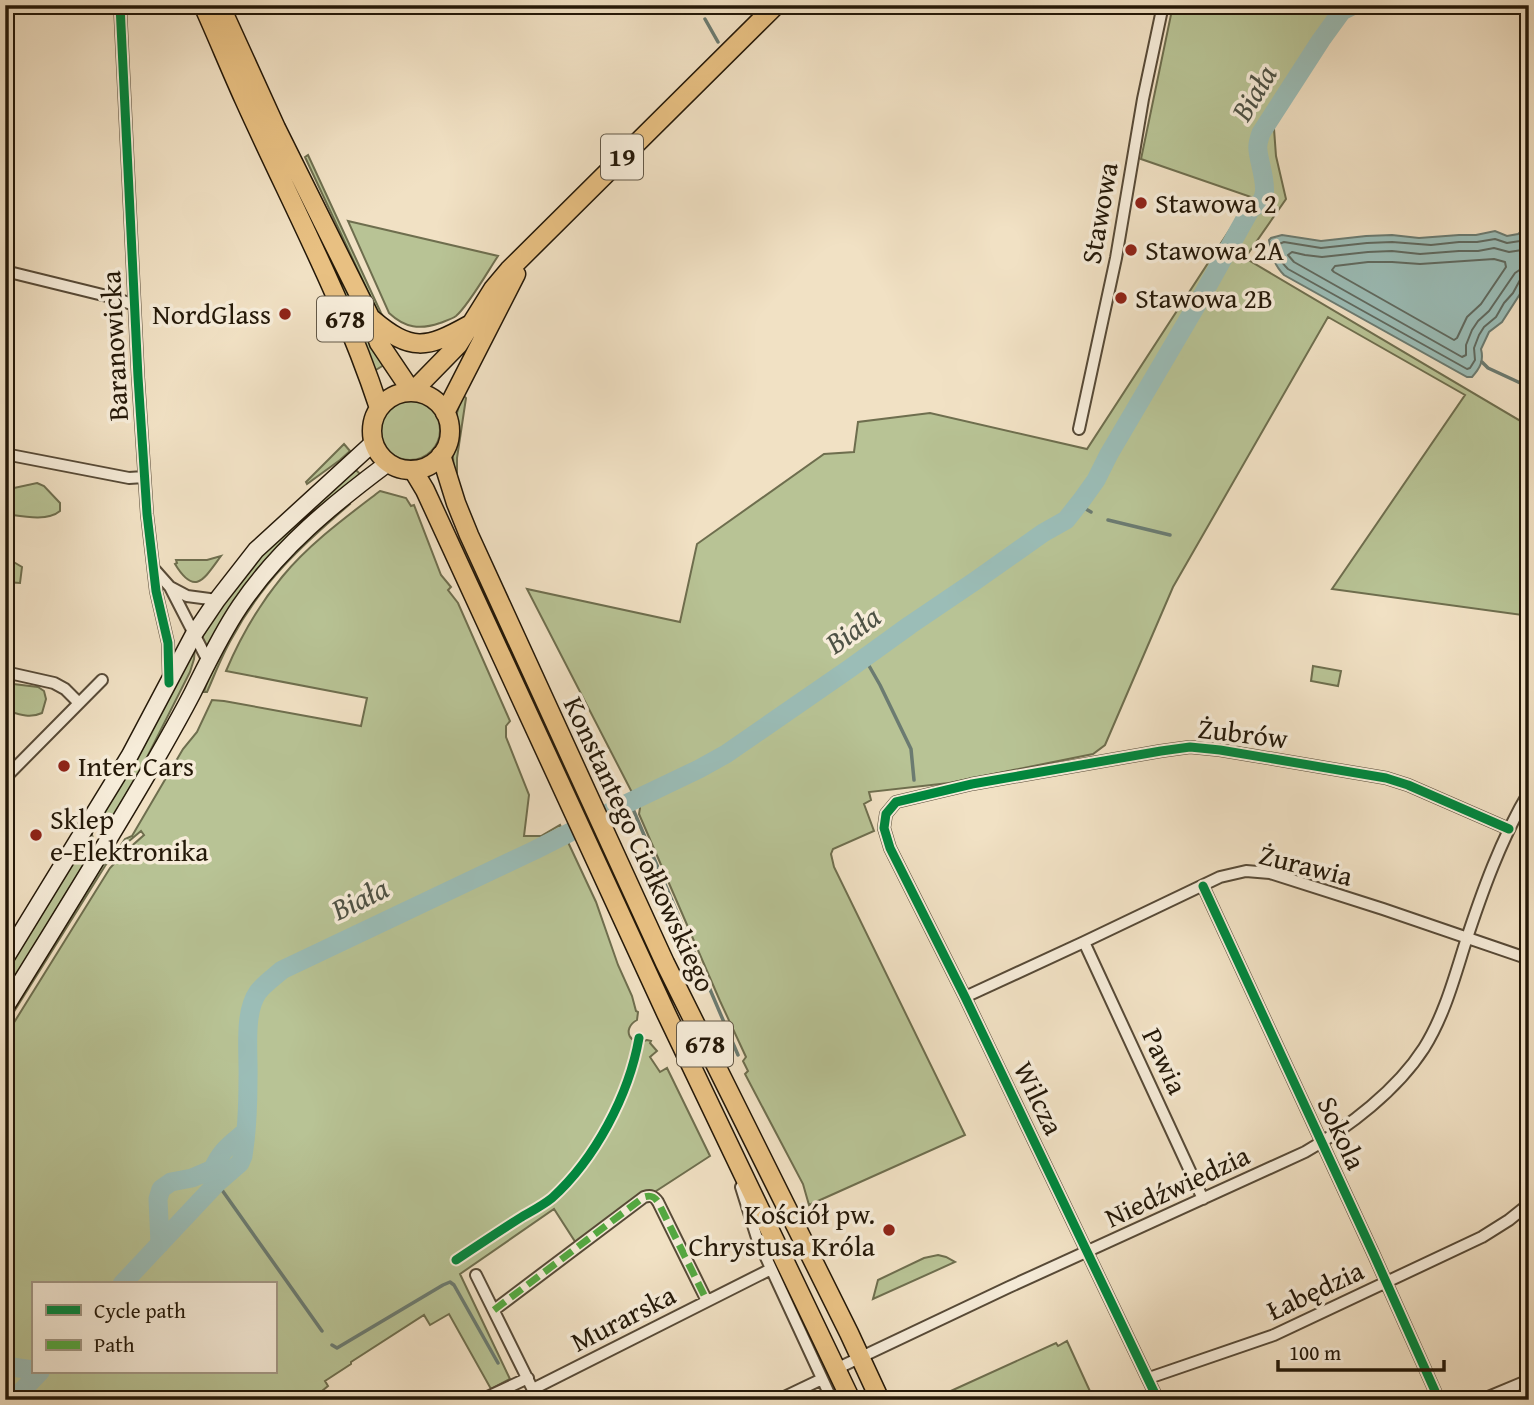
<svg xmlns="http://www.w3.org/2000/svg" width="1534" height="1405" font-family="'Gentium Book Plus',serif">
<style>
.green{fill:#b8c395;stroke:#6e6e4e;stroke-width:2;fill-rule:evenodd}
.water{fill:#9bbdb7;stroke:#6b7b71;stroke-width:2}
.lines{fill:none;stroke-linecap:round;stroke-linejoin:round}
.shore{stroke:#606a60;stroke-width:2}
.stream{stroke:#6b7b71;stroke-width:3.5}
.river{stroke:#9bbdb7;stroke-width:19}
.minor-casing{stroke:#574a37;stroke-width:14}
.secondary-casing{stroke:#241808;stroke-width:19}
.primary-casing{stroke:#241808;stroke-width:21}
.trunk-casing{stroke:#241808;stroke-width:21}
.minor{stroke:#f6ecd9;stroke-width:10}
.secondary{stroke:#f6ecd9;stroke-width:16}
.primary{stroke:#e8c082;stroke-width:18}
.trunk{stroke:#e8c082;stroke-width:18}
.quiet{stroke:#53a941;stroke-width:7;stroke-dasharray:14 7;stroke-linecap:butt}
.cycleway-casing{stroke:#f6ecd9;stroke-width:13}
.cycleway{stroke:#00873e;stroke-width:9}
.poi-dot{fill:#8f2418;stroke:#f6ecd9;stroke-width:2.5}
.labels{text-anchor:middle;stroke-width:7;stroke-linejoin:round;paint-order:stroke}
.shield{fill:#f6ecd9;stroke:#635847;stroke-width:2}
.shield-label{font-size:26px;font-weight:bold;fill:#241808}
.poi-label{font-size:28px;fill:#241808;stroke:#f6ecd9;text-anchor:start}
.street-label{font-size:28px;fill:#241808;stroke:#f6ecd9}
.water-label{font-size:30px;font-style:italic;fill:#4e5245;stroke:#f6ecd9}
</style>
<rect width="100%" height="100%" fill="#f1e1c4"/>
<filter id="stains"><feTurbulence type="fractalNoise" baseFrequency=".00286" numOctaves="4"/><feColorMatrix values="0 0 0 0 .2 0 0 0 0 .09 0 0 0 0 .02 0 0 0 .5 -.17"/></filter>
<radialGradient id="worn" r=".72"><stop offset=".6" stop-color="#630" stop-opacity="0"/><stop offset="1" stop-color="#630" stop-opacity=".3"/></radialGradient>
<!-- green -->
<path class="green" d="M1173,5H1363L1343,13L1273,115L1276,156L1286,199L1245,258L1529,426V616L1332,589L1465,395L1328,317L1173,587L1105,745L1093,754L949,783L869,792L871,800L864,804L874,831L833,849L831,854L834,867L965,1135L809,1205L803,1184L745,1074L748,1071L743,1061L746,1057L720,1001L639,814L640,808L527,589L680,622L697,544L824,454L854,452L858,422L930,413L1087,449L1251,197L1141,159Z
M231,46L321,233L367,335L384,365L374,371Z
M308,155L381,313L387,322L378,313L305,157Z
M348,221L498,256C488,271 468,306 456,316C452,319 445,321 440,323C420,330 405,328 389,313Z
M462,394L466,398L457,458V473L454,474L453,456L457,439V413Z
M380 430a30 30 0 1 1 60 0a30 30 0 1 1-60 0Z
M344,444L350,451L340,460L307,484L306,482Z
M356,470L361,475L206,651L202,637C217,612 234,588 252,566C283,530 321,500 356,470Z
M37,483L44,486L60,503V511C47,522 21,516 5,514V488H14Z
M380,491L406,498L411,506L414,505L441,575L451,587L448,590L458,603L510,721L506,726V737L529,795L524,836H541L560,825L596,902L618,965L632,996L636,1011L638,1012L637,1020C621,1029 630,1047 647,1040L651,1041L650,1043L657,1051L650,1057L660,1072L667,1068L710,1156L576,1243L554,1209L460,1274L510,1379L491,1389L449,1314L430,1325L424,1315L351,1362V1364L325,1381L328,1386L311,1400H5V1037L110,868L126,851L144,835L141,831L116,852L125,839L132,836L183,749L197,732L212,700L224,701L361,726L367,698L226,671C240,638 259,605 282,577C309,544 346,517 380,491ZM33,1284H275V1372H33Z
M349,502L350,504C302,545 262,582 232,638C222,655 215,674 207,692H204C207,680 214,668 219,657C250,591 295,549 349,502Z
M221,556C204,579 195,597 175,564L177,563L176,560H207Z
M5,557L22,567L20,583L5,582Z
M195,648L194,659L190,672L130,791L103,834L100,818Z
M1313,666L1341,671L1338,686L1311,681Z
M5,683L38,687L44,691L46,699L42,713C29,719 18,714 5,710Z
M91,831L95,846L5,996V973Z
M108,853L112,855V857L105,866L5,1026V1020Z
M938,1255L946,1257L955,1262L873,1299L878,1280L924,1258Z
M1067,1341L1094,1400H931L1056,1343L1058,1346Z"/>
<!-- water -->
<path class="water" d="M1529,225V280L1502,322L1489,332L1481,349C1484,361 1480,368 1472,377H1467L1284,275C1273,264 1272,254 1269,240L1271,238L1282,235L1321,241L1366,236L1392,235L1419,238L1459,235H1476L1495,231L1507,236L1518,234Z"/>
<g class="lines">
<!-- shore -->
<path class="shore" d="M1529,234L1520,241L1507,243L1495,239L1477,242H1459L1431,245L1392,242L1367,243L1321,248L1284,242L1279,244C1275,254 1281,262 1288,269L1467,369L1470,368L1475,360L1474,348L1479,335L1484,327L1496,317L1504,303L1513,293L1520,280L1529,277
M1529,246L1522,250L1509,252L1494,248L1478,251H1459L1420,254L1392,251L1368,252L1322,257L1305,255L1292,252L1288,255L1294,262L1462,357L1466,355V345L1472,330L1478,321L1489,311L1515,273L1521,269L1529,268
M1494,259L1505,262L1506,267L1481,304L1467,317L1457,338L1454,340L1334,272L1332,270L1335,266L1368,262H1392L1420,264Z"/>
<!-- stream -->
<path class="stream" d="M705,19L718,42
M1482,362L1488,368L1529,387
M1079,505L1091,512
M1108,520L1170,535
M864,657L880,685L911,749L914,780
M630,802L738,1055
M217,1183L322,1331
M332,1345L337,1348L443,1285L450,1282L454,1285L498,1363"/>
<!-- river -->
<path class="river" d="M160,1244L158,1199L161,1189L171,1182L192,1178L213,1169C220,1151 231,1144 245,1132
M122,1284L217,1183L240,1163L243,1156C247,1131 248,1104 248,1079C249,1054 243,1013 258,992C264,984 274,977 282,970L535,850L630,802L699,769L726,754L849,669L910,625L975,581L1043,533L1066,520L1081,501L1096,480L1109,454L1202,296L1249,212L1251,208C1276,202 1259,167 1258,150C1257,144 1259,139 1261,133L1321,40L1342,11L1354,5
M5,1366L33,1370
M13,1400L40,1372"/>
<defs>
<path id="minor" d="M120,5L138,377L147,514L156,591L168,643L169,680
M5,271L115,298L134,305
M1079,429L1116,258L1143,99L1163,5
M5,454L129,478L144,477
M154,569L170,587L208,661
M170,587L187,596L217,600
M5,672L54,683L65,689L79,703
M5,778L102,680
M1203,886L1374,1255L1439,1400
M1084,942L1203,1199
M965,997L1084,942L1220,877L1246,871L1270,873L1383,909L1529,959
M741,1187L757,1238L832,1400
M476,1275L538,1400
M494,1310L644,1197C651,1195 654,1196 658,1202L707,1301
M836,1369L1009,1287L1305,1152C1349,1127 1397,1090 1424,1048C1444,1016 1454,979 1465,944C1482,892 1501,839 1529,792
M1149,1378L1274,1335L1482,1237L1509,1220L1529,1204
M533,1389L771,1269
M481,1400L528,1378
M778,1400L822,1379
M1158,1400L965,997L890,848L884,828L886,814L896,802L972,784L1161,751L1190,747L1220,750L1386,778L1408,785L1509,829
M1419,1400L1436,1393
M1481,1400L1529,1380"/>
<path id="secondary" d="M5,959L130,755L194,634L217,600L256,550L373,443
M5,1008C53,930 102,852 148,773C163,747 178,721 192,694C207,664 221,634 240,606C279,548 333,504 388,463"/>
<path id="primary" d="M441,455L456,503L469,535L665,963L849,1333L880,1400
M413,470L425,490L666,1013L851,1400"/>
<path id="trunk" d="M203,5C217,36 230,68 244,99C290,201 344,301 379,408
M220,5L276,128L370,317L379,343L412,392
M372,319C411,352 426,349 469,325
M412,392L458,345L493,289L509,270L776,5
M372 431a39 39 0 1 1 78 0a39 39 0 1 1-78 0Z
M445,413L516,274"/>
</defs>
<!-- minor casing -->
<use href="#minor" class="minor-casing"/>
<!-- secondary casing -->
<use href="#secondary" class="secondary-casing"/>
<!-- primary casing -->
<use href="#primary" class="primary-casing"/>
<!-- trunk casing -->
<use href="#trunk" class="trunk-casing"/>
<!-- minor -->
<use href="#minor" class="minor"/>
<!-- secondary -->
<use href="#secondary" class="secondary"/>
<!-- primary -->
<use href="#primary" class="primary"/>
<!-- trunk -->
<use href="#trunk" class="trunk"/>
<!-- quiet -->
<path class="quiet" d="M494,1310L644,1197C651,1195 654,1196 658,1202L707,1301"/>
<defs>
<path id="cycleway" d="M120,5L138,377L147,514L156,591L168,643L169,683
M1203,886L1374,1255L1439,1400
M456,1260C477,1246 498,1232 520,1218C530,1212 542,1206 552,1198C595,1159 629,1095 639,1038
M1158,1400L965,997L890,848L884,828L886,814L896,802L972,784L1161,751L1190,747L1220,750L1386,778L1408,785L1509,829"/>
</defs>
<!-- cycleway casing -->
<use href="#cycleway" class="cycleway-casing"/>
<!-- cycleway -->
<use href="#cycleway" class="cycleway"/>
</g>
<!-- markers -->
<g class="poi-dot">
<circle cx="1141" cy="203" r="7"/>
<circle cx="1131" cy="250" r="7"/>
<circle cx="1121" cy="298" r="7"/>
<circle cx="285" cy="314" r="7"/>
<circle cx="64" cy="766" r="7"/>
<circle cx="36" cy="835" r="7"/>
<circle cx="889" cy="1230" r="7"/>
</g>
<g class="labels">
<!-- shield labels -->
<g class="shield">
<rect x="601" y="134.5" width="42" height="45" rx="5"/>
<rect x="317" y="296.5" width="56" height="45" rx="5"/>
<rect x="677" y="1021.5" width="56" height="45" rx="5"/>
</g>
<g class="shield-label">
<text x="622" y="166">19</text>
<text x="345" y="328">678</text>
<text x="705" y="1053">678</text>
</g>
<!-- poi labels -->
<g class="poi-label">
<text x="1155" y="213">Stawowa 2</text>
<text x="1145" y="260">Stawowa 2A</text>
<text x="1135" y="308">Stawowa 2B</text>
<text x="271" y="324" text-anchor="end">NordGlass</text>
<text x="78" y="776">Inter Cars</text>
<text x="50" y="829">Sklep<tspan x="50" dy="32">e-Elektronika</tspan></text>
<text x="875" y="1224" text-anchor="end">Kościół pw.<tspan x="875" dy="32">Chrystusa Króla</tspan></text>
</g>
<!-- street labels -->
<g class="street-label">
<text transform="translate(1099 213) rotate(-80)" y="10">Stawowa</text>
<text transform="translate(114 346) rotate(-93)" y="10">Baranowicka</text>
<text transform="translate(1243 733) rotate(7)" y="10">Żubrów</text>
<text transform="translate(640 844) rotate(65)" y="10">Konstantego Ciołkowskiego</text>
<text transform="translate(1306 865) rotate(14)" y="10">Żurawia</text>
<text transform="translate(1165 1061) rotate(65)" y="10">Pawia</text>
<text transform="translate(1039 1098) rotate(64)" y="10">Wilcza</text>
<text transform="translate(1342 1133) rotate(65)" y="10">Sokola</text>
<text transform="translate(1177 1186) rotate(-25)" y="10">Niedźwiedzia</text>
<text transform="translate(1315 1290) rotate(-25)" y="10">Łabędzia</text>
<text transform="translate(623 1318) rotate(-27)" y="10">Murarska</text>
</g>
<!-- water labels -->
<g class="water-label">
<text transform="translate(1254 93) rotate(-59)" y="10">Biała</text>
<text transform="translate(853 630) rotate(-35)" y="10">Biała</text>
<text transform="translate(360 899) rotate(-26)" y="10">Biała</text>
</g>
</g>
<!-- margin -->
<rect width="1534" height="1405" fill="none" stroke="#f1e1c4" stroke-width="28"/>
<rect x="7" y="7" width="1520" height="1391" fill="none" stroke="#241808" stroke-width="3.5"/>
<rect x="14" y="14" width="1506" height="1377" fill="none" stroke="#241808" stroke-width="2"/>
<!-- legend -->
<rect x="32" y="1282" width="245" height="91" fill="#f6ecd9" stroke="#a29785" stroke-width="2"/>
<rect x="46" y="1305" width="35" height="10" fill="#00873e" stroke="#a29785" stroke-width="2"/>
<text x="94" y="1318" font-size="21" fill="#241808">Cycle path</text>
<rect x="46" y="1340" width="35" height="10" fill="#53a941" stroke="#a29785" stroke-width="2"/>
<text x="94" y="1352" font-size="21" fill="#241808">Path</text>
<!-- scale -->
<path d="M1278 1360v10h166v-10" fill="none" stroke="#241808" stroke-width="3.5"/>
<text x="1289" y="1360" font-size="21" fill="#241808" stroke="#f6ecd9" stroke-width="5" paint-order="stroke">100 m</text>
<rect width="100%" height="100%" filter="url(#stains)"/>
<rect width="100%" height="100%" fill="url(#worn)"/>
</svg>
